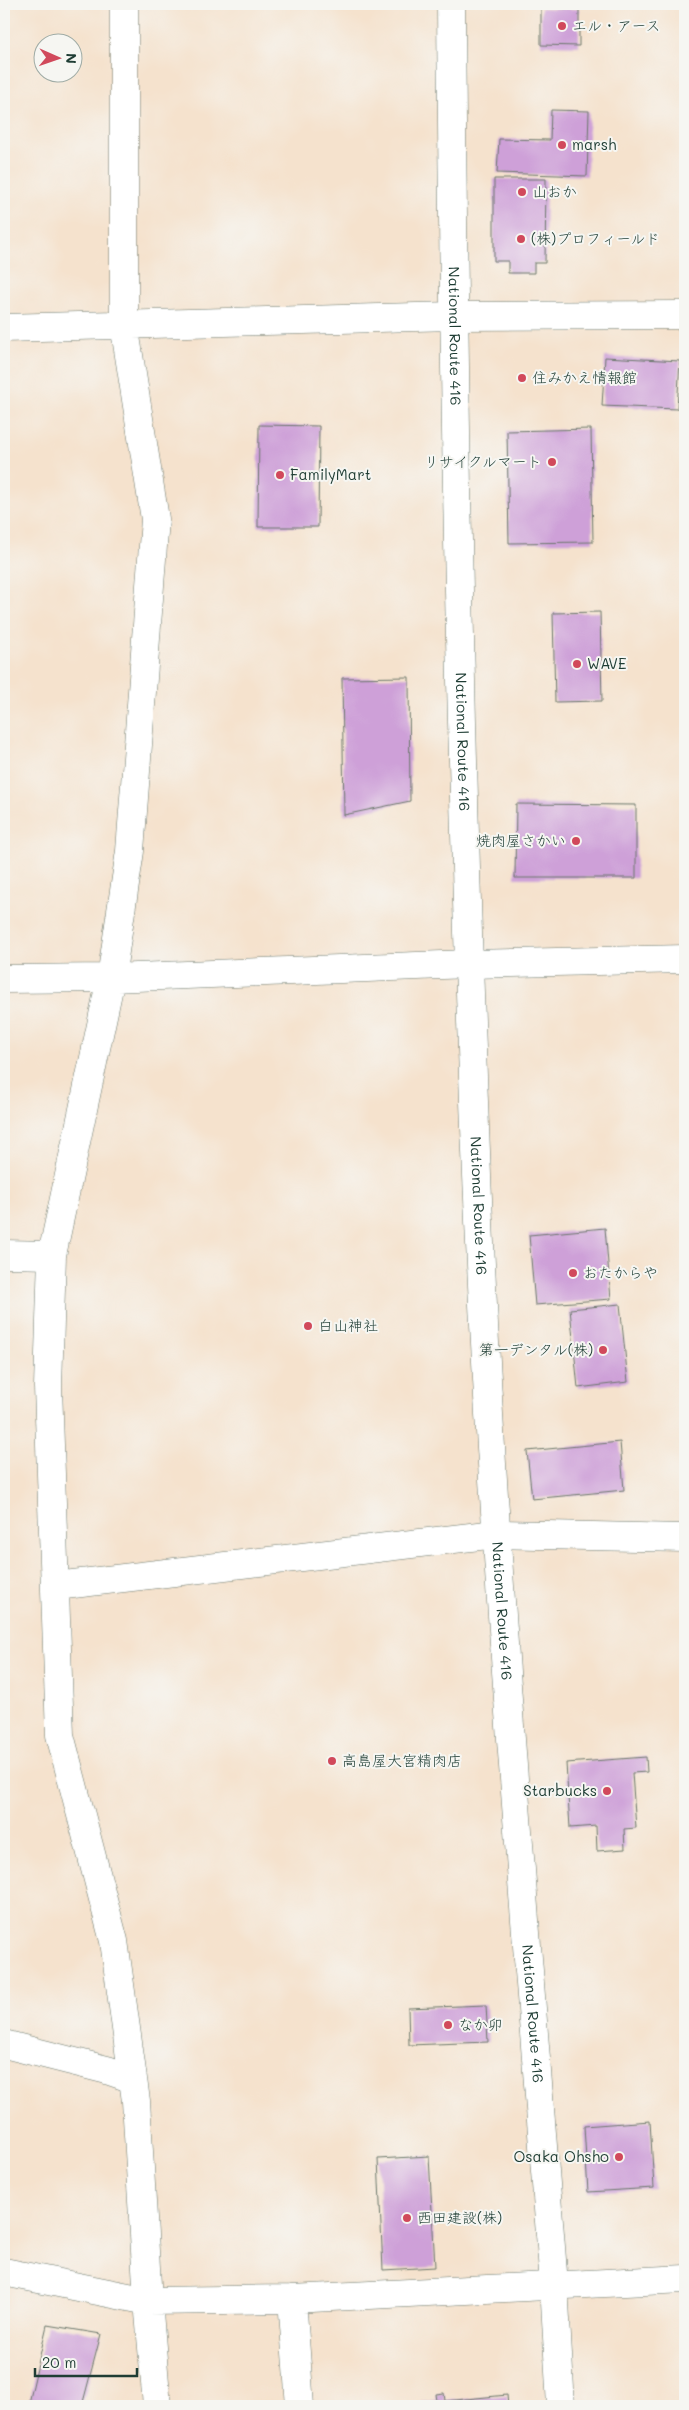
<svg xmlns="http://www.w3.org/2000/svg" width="689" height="2410" font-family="Mali,'Klee One',sans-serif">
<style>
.building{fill:#cea0d8}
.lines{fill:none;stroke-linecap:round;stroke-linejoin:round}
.minor-casing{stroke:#6a776a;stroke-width:29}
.highway-casing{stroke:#6a776a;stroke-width:29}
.minor{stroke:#fff;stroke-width:28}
.highway{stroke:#fff;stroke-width:28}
.poi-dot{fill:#d1495b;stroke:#f6f6f2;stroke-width:2}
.labels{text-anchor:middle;stroke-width:4;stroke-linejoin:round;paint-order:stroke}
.poi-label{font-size:15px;fill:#1f3d34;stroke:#f6f6f2;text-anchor:start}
.street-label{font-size:15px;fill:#1f3d34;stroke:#f6f6f2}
</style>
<rect width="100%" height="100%" fill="#f6f6f2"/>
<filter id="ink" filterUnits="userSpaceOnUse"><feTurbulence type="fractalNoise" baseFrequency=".02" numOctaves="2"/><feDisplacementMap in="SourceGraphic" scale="10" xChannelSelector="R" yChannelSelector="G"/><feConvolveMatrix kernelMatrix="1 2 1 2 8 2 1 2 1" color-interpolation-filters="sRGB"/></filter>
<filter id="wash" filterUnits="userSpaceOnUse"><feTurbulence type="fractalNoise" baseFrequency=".0096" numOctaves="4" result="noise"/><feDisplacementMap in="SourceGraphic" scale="20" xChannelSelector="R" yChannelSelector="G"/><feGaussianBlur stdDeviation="1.12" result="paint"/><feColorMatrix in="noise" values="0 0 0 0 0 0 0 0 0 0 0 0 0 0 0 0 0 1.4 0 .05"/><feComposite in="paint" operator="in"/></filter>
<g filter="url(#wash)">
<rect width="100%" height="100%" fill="#f5e2cd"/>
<g id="blocks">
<!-- building -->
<path class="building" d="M541,8L579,9V46L541,45Z
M551,110L589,111L587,176L497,173L499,139L550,140Z
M494,179H546L545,263H534V273H508V261H494Z
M605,357L680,361L677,409L602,406Z
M259,425L319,426L318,527H258Z
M591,429L593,542L509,543L507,431Z
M600,612L602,701L555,702L553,613Z
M409,677L410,801L344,815L342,678Z
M516,804L636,805V878H515Z
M605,1228L611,1299L535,1305L529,1235Z
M620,1304L628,1382L578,1388L570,1309Z
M620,1442L624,1490L532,1499L527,1451Z
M646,1757L647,1772L632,1773L636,1828L624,1829L625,1849L597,1851L596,1826L570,1828L566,1763Z
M486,2005L488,2042L409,2045L408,2008Z
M650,2121L654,2188L588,2192L584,2126Z
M429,2156L435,2267L383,2270L378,2159Z
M47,2325L101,2334L82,2406H36L29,2403Z
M444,2393L445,2401L507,2395L508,2406H421V2403L437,2401L436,2394Z"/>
</g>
</g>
<g filter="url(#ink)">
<use href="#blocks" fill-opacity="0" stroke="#6a776a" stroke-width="1"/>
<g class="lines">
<defs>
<path id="minor" d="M124,4V324L155,519L130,851L111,978L52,1255L48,1387L60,1735L114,1941L136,2101L148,2301L157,2406
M4,328L453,316L685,315
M4,979L111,978L468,964L685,959
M4,1254L52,1255
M56,1586L496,1534L685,1538
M4,2044L107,2070L133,2079
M4,2272L148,2301L292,2299L685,2279
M292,2299L300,2406"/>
<g id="highway">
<path id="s1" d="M451,4C454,417 461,830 480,1243C496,1591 527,1938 554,2285L561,2406"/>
</g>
</defs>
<!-- minor casing -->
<use href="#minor" class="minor-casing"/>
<!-- highway casing -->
<use href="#highway" class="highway-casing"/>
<!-- minor -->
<use href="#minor" class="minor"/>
<!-- highway -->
<use href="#highway" class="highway"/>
</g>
</g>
<!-- markers -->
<g class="poi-dot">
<circle cx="562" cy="26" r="5"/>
<circle cx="562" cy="145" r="5"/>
<circle cx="522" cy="192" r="5"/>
<circle cx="521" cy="239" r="5"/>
<circle cx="522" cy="378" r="5"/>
<circle cx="552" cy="462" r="5"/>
<circle cx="280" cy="475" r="5"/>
<circle cx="577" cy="664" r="5"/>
<circle cx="576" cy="841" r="5"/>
<circle cx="573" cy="1273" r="5"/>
<circle cx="308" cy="1326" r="5"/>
<circle cx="603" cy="1350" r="5"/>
<circle cx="332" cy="1761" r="5"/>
<circle cx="607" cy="1791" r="5"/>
<circle cx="448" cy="2025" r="5"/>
<circle cx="619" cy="2157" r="5"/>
<circle cx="407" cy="2218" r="5"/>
</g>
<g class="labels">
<!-- poi labels -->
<g class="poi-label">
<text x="572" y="31">エル・アース</text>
<text x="572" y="150">marsh</text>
<text x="532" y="197">山おか</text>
<text x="531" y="244">(株)プロフィールド</text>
<text x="532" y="383">住みかえ情報館</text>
<text x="542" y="467" text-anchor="end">リサイクルマート</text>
<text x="290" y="480">FamilyMart</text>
<text x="587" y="669">WAVE</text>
<text x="566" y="846" text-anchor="end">焼肉屋さかい</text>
<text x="583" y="1278">おたからや</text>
<text x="318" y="1331">白山神社</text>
<text x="593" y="1355" text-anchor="end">第一デンタル(株)</text>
<text x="342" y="1766">高島屋大宮精肉店</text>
<text x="597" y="1796" text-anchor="end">Starbucks</text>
<text x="458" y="2030">なか卯</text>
<text x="609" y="2162" text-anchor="end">Osaka Ohsho</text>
<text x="417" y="2223">西田建設(株)</text>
</g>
<!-- street labels -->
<g class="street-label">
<text dy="5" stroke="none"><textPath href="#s1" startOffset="332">National Route 416</textPath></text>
<text dy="5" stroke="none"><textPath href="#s1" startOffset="738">National Route 416</textPath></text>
<text dy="5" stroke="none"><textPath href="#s1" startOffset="1202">National Route 416</textPath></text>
<text dy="5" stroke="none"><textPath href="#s1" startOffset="1608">National Route 416</textPath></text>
<text dy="5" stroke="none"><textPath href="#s1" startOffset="2012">National Route 416</textPath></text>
</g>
</g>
<!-- margin -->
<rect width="689" height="2410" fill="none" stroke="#f6f6f2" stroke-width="20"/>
<!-- north arrow -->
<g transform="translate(58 58) rotate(92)"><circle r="24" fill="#f6f6f2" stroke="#a0aca6"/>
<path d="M0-4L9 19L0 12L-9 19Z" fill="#d1495b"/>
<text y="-8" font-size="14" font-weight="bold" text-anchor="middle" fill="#1f3d34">N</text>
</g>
<!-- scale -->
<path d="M35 2368v8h102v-8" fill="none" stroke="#1f3d34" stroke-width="2.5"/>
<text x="42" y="2368" font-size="15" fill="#1f3d34" stroke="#f6f6f2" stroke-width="4" paint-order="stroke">20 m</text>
</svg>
